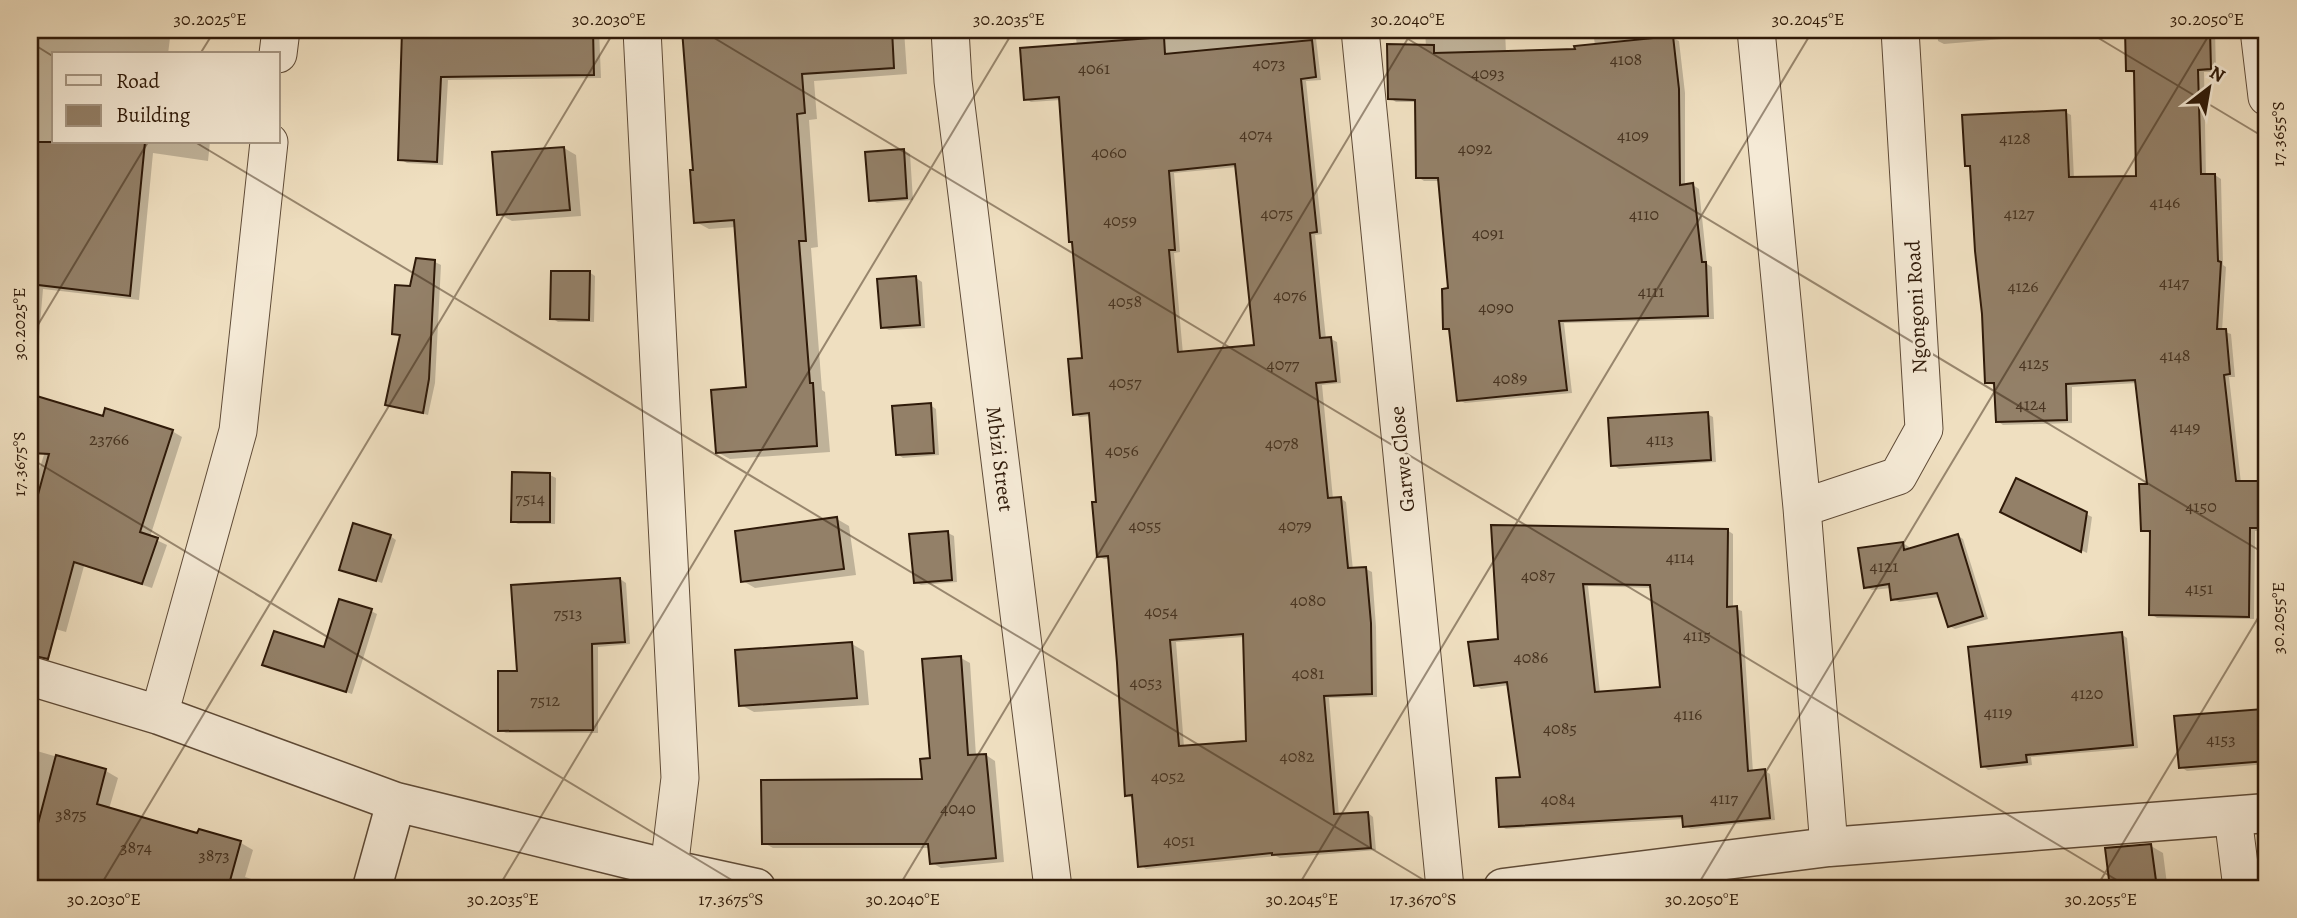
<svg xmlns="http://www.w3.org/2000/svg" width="2297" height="918" font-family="Alegreya,serif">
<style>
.shadow{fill:#0003;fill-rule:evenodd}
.building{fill:#938068;stroke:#2f1a09;stroke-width:2;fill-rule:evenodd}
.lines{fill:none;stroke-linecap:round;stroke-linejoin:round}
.minor-casing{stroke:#5f4b37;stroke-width:39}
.tertiary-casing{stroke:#5f4b37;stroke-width:41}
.minor{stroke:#f5ead6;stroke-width:37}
.tertiary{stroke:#f5ead6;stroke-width:38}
.ticks{fill:none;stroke:#2f1a09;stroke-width:2;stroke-opacity:0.45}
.labels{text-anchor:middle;stroke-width:5;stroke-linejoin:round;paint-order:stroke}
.number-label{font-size:18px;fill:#483421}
.street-label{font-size:21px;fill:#2f1a09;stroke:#f5ead6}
.neatline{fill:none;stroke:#2f1a09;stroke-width:2.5}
.ticks-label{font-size:18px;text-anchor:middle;fill:#2f1a09}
</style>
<rect width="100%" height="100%" fill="#efdfc0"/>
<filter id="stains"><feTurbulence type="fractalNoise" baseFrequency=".00286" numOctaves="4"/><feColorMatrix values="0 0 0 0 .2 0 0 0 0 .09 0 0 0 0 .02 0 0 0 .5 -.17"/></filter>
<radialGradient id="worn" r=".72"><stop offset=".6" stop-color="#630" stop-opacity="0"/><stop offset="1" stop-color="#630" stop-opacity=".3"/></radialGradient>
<!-- shadow -->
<path class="shadow" d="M30,30H171L168,54H54V142H210L208,161L153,153L139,300L43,289L39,336L30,335Z
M404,30L481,35V30H599L601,78L448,80L443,165L407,163L400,159Z
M685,30H904L907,74L814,81L817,119L809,120L818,247L811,248L822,390L825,392L830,452L730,459L717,452L748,389L736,227L709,229L696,222L695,172Z
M1075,30H1315L1321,80L1306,81L1322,234L1315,235L1326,339H1331L1337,342L1341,383L1322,385L1333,499L1340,498L1346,502L1353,570L1366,569L1372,572L1376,627L1377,697L1329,698L1339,816L1368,813L1373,817L1376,850L1280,858L1276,856L1146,869L1140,865L1132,798L1126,795L1110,559H1104L1098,556V503L1091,416L1080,417L1074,414L1084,359L1061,100L1031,102L1026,99L1077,46ZM1237,167L1256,346L1183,354L1174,253L1180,252L1174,173ZM1244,637L1248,743L1184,747L1176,642Z
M1425,30H1505L1506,53L1577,51L1595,46L1593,30H1670L1671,37L1679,41L1685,93V186L1693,185L1699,189L1707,264L1712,267L1714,319L1564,323L1572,393L1465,403L1459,400L1451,332L1445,328L1450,290L1440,181H1424L1418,177L1417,102H1396L1390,98L1426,47Z
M1937,30H2050V35L1944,44L1938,41Z
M2126,30H2215L2216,72H2204L2206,176L2215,175L2221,179L2223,265L2226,267L2222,331L2231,334L2235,377H2229L2241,483H2261L2267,486V531H2255L2254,619L2157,618L2151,614L2152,534L2143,530L2149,485L2137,383L2072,387V423L2003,425L1997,421L1996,386L1986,382L1984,314L1972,168L1967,165L2065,112L2071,115L2074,179L2138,177L2135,74L2127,70Z
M564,148L576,155L581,216L512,221L499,214Z
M904,150L910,154L913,200L877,203L871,200Z
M435,262L441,265L435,383L428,415L387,404L401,337L394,333L412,288Z
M589,272L595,276L594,322H558L552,318Z
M916,278L922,282L925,328L889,330L883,327Z
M60,405L104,419L172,431L182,437L150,537L167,545L152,588L84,566L66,632L30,622V488L33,489Z
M930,405L936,409L939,455L903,458L897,454Z
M1707,414L1713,417L1716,462L1619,469L1613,465Z
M550,475L556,478L555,524H518L512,521Z
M2086,514L2092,517L2087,553L2008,515Z
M837,519L849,526L856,575L755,588L743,581Z
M1493,527L1727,530L1733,534V608L1742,611L1753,772L1765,771L1770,774L1775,820L1691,829L1685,826L1684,819L1506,829L1500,826L1522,779L1510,685L1481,689L1475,685L1500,640ZM1588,586L1652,588L1662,689L1600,693Z
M948,533L954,536L957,582L921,585L915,582Z
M1957,535L1963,539L1988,619L1955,629L1949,626L1940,597L1899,602L1893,599L1891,588L1872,590L1866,587L1903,543L1909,547V551Z
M390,536L396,540L382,583L341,569Z
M620,579L626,583L630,644L598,647V733H506L500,730Z
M371,611L377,614L352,694L264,665L325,649Z
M2121,634L2127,638L2138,748L2031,757L2032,765L1988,770L1983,766Z
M852,644L864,651L869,705L754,712L741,705Z
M961,658L970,663L976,756L986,755L995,761L1004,862L941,868L932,863L930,848H773L764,843L924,781L932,760Z
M2262,711L2267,714V764L2187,771L2181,767Z
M30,749L106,771L118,778L109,809L198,836L200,831L241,843L253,850L245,877L280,888H162L94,870L89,888H30Z
M2151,846L2163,853L2167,884L2173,883L2182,888H2112L2107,849Z"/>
<!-- building -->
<path class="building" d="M402,30L481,33V30H593L594,75L441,77L437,162L398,160Z
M682,30H892L894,68L802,74L805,113L797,114L806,241H799L810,383H813L817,446L716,453L711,390L746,387L734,220L694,223L690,170H693Z
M2125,30H2210L2211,69L2198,70L2201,174H2215L2218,261L2221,262L2217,329H2226L2230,374L2224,375L2236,481H2262L2263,528H2250L2249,617L2149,615L2150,531H2141L2139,484H2147L2135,380L2066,384L2067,420L1996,422L1994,383H1985L1982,314L1975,251L1970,166H1965L1962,115L2066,110L2069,177L2136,176L2134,71H2126Z
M1673,36L1679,89L1680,185L1693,183L1702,262H1706L1708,316L1559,321L1567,390L1457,401L1449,329H1443L1442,289L1448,288L1438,178H1416L1415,100L1388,99L1387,44L1434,45V53L1575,49L1574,46Z
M1164,37L1165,54L1312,40L1316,77L1301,79L1317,232L1310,233L1320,338L1331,337L1336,381L1316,383L1328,498L1341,497L1348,568L1366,567L1371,623L1372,694L1324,696L1334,814L1368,812L1371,848L1272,855V853L1138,867L1132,795L1125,796L1117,663L1108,556L1097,557L1092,502H1096L1089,413L1073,415L1068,359L1082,358L1072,242H1069L1059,97L1024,100L1020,48ZM1235,164L1254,345L1178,352L1169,250H1175L1169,171ZM1243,634L1246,741L1179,746L1170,640Z
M30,142H145L130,296L30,284Z
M564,147L570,210L497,215L492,152Z
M904,149L907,198L869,201L865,152Z
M416,258L435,260L429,379L423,413L385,405L400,335L392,334L395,285L410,286Z
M551,271H590L589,320L550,319Z
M916,276L920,325L881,328L877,279Z
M30,394L103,416L105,408L173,430L140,532L158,538L142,584L74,562L48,659L30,655V524L49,454L30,453Z
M931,403L934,453L896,455L892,406Z
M1708,412L1711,460L1611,466L1608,418Z
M512,472L550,473V522H511Z
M2016,478L2087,512L2081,552L2000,512Z
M837,517L844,569L741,582L735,531Z
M353,523L391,535L376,581L339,570Z
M1491,525L1728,529L1727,607L1737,606L1748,771L1765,769L1770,818L1683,827L1682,816L1499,827L1496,778L1520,777L1507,682L1474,686L1468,642L1498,639ZM1583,584L1650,585L1660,687L1595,692Z
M948,531L952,580L914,583L909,534Z
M1958,534L1983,616L1948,627L1937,593L1891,600L1889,584L1864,588L1858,548L1903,542L1904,550Z
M620,578L625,642L592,644L593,730L498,731V671H517L511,585Z
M339,599L372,609L346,692L262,665L274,631L324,647Z
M2122,632L2133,745L2026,755L2027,762L1981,767L1968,647Z
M852,642L857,698L739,706L735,650Z
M961,656L968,755L986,754L996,858L930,864L928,844H762L761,780L922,779L920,759L930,758L922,659Z
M2263,709L2267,761L2179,768L2174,716Z
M56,755L106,769L97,804L197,833L199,829L241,841L228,888H30V854Z
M2151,844L2157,888H2110L2105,848Z"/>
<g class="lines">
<defs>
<path id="minor" d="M642,30L680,778L669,869
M950,30L953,81L1053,888
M1360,30L1445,888
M1756,30L1802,508L1829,847
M2259,30L2267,97
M278,54L281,30
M1802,508L1898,476L1924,429L1900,30
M159,715L238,431L269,142
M2233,817L2242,888"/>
<path id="tertiary" d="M30,676L159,715L396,802L669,869L756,888
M372,888L396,802
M1503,888L1829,847L2267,813"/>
</defs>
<!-- minor casing -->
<use href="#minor" class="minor-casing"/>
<!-- tertiary casing -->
<use href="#tertiary" class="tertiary-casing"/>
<!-- minor -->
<use href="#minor" class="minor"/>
<!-- tertiary -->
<use href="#tertiary" class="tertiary"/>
</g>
<!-- ticks -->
<path class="ticks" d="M701,30L2130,888M1393,30L2267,555M2085,30L2267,139M30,42L54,57M200,54L215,30M195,142L1437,888M30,338L148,142M30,458L745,888M30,874L53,888M99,888L615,30M498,888L1014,30M898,888L1413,30M1297,888L1813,30M1696,888L2212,30M2096,888L2267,603"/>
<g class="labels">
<!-- number labels -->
<g class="number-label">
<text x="1626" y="65">4108</text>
<text x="1269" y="69">4073</text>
<text x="1094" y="74">4061</text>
<text x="1488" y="79">4093</text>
<text x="1256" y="140">4074</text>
<text x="1633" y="141">4109</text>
<text x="2015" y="144">4128</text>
<text x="1475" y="154">4092</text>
<text x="1109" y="158">4060</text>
<text x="2165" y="208">4146</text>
<text x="1277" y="219">4075</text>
<text x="2019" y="219">4127</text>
<text x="1644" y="220">4110</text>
<text x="1120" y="226">4059</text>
<text x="1488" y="239">4091</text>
<text x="2174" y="288">4147</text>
<text x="2023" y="292">4126</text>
<text x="1651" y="297">4111</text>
<text x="1290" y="301">4076</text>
<text x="1125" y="307">4058</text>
<text x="1496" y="313">4090</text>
<text x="2175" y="361">4148</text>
<text x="2034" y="369">4125</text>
<text x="1283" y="370">4077</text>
<text x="1510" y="384">4089</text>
<text x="1125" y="388">4057</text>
<text x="2031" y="410">4124</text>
<text x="2185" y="433">4149</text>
<text x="109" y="445">23766</text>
<text x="1660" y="445">4113</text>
<text x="1282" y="449">4078</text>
<text x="1122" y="456">4056</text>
<text x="530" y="504">7514</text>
<text x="2201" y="512">4150</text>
<text x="1145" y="531">4055</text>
<text x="1295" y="531">4079</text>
<text x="1680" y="563">4114</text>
<text x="1884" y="572">4121</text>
<text x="1538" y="581">4087</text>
<text x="2199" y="594">4151</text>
<text x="1308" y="606">4080</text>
<text x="1161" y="617">4054</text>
<text x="568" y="619">7513</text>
<text x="1697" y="641">4115</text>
<text x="1531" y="663">4086</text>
<text x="1308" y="679">4081</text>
<text x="1146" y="688">4053</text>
<text x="2087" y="699">4120</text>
<text x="545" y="706">7512</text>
<text x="1998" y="718">4119</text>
<text x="1688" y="720">4116</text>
<text x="1560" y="734">4085</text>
<text x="2221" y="745">4153</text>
<text x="1297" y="762">4082</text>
<text x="1168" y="782">4052</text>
<text x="1724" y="804">4117</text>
<text x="1558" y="805">4084</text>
<text x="958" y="814">4040</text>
<text x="71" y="820">3875</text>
<text x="1179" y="846">4051</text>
<text x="136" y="853">3874</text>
<text x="214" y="861">3873</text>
</g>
<!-- street labels -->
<g class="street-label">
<text transform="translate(1916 307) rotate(-93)" y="7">Ngongoni Road</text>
<text transform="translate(1000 459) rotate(83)" y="7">Mbizi Street</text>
<text transform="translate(1402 459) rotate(-96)" y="7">Garwe Close</text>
</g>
</g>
<!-- margin -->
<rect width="2297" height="918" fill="none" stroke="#efdfc0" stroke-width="77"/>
<!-- legend -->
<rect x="52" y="52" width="228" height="91" fill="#f5ead6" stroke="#a69784" stroke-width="2"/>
<rect x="66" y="75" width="35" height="10" fill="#f5ead6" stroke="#a69784" stroke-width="2"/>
<text x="116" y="88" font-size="21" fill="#2f1a09">Road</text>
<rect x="66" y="105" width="35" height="21" fill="#938068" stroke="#a69784" stroke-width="2"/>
<text x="116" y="122" font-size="21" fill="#2f1a09">Building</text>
<!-- north arrow -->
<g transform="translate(2209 88) rotate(31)" stroke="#f5ead6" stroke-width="5" paint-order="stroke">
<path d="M0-5L12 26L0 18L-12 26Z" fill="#2f1a09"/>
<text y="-10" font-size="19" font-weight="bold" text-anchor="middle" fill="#2f1a09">N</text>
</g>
<rect x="38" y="38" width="2220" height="842" class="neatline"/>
<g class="ticks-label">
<text x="210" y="25">30.2025°E</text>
<text x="609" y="25">30.2030°E</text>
<text x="1009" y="25">30.2035°E</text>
<text x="1408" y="25">30.2040°E</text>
<text x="1808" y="25">30.2045°E</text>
<text x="2207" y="25">30.2050°E</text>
<text transform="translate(2278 134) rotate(-90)" y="6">17.3655°S</text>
<text transform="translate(19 324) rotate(-90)" y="6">30.2025°E</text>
<text transform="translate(19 464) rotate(-90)" y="6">17.3675°S</text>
<text transform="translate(2278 618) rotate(-90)" y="6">30.2055°E</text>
<text x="104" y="905">30.2030°E</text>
<text x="503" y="905">30.2035°E</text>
<text x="731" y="905">17.3675°S</text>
<text x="903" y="905">30.2040°E</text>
<text x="1302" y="905">30.2045°E</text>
<text x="1423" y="905">17.3670°S</text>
<text x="1702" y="905">30.2050°E</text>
<text x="2101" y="905">30.2055°E</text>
</g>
<rect width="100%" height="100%" filter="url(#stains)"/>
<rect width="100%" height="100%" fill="url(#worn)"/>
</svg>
